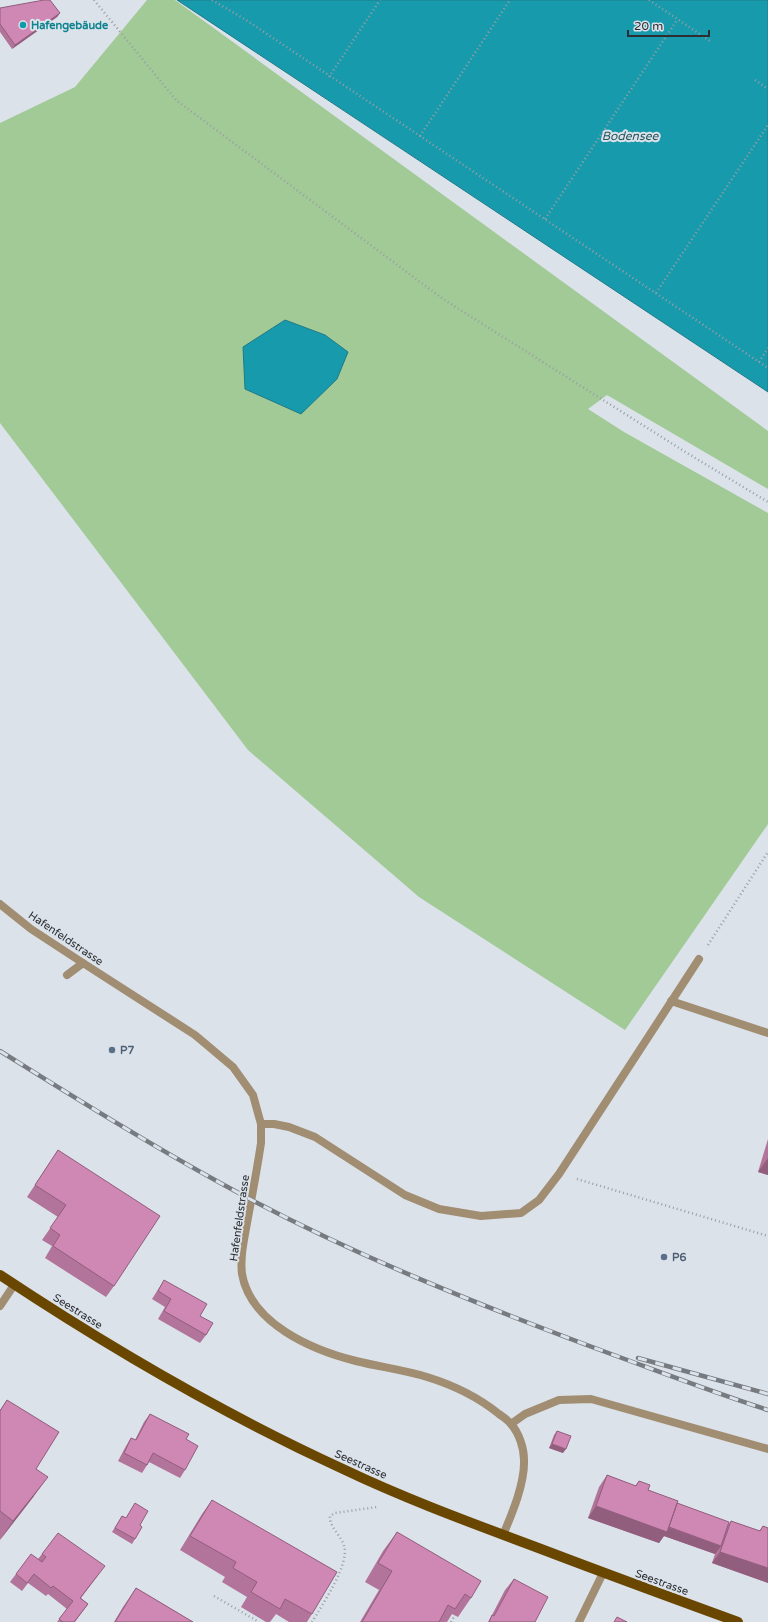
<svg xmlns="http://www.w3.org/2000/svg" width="768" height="1622" font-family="'Varela Round',sans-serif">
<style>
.green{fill:#a1ca96}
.water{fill:#189aad;stroke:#1e7a88}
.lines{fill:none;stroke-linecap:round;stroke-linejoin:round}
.path{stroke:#999ea4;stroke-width:2.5;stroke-dasharray:1 3;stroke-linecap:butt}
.lane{stroke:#a18d71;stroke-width:8}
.street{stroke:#a18d71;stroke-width:8}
.primary{stroke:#6a4701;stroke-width:10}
.rail-casing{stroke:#777b80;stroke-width:4.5}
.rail{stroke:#dbe2ea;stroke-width:3;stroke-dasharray:9;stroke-linecap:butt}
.wall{fill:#b2749a}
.shaded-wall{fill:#915e7d}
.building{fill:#cf87b3;stroke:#915e7d}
.culture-dot{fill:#0f9aa8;stroke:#dbe2ea;stroke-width:1.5}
.service-dot{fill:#5c6f8a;stroke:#dbe2ea;stroke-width:1.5}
.labels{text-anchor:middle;stroke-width:4;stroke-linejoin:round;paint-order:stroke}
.culture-label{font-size:11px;font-weight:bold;fill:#0d838f;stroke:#dbe2ea;text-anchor:start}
.street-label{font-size:11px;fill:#2c2e31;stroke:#dbe2ea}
.service-label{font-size:11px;font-weight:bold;fill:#4e5e75;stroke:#dbe2ea;text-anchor:start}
.water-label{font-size:12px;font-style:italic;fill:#26575f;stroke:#dbe2ea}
</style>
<rect width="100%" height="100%" fill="#dbe2ea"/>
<!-- green -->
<path class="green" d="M147,0H175L768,431V489L607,395L588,409L624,432L768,513V824L625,1030L419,897L248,750L0,423V123L75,87Z"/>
<!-- water -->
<path class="water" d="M177,0H768V392Z
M285,320L325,335L348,352L337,379L301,414L245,389L243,347Z"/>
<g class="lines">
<!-- path -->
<path class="path" d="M94,0L176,100L443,299L687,453L768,502
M212,0L246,20L768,368
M649,0L710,41
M329,77L380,0
M755,80L768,89
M420,136L510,0
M545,219L677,20
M656,293L768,125
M759,362L768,348
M708,945L768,852
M577,1179L768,1236
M214,1596L259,1622
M312,1622C322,1605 350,1564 344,1546C341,1535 329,1527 330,1516L335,1513L377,1507
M451,1622L455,1615"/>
<!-- lane -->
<path class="lane" d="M0,904L31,929L83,963
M671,1001L768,1033"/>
<!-- street -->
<path class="street" d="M67,975L83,963L195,1035L233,1067L253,1095L261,1124V1143C257,1170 252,1196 247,1223C244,1240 240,1257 242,1274C251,1324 312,1350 356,1361C380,1367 404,1370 427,1377C453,1385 478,1397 499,1414C503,1417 508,1420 511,1424C519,1433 524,1448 524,1460C525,1483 512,1514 503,1535
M261,1124H274L289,1127L315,1137L405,1195L439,1209L481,1216L521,1213L539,1200L559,1174L699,959
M0,1306L14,1285
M511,1424L525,1414L559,1400L591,1399L768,1449
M579,1622L603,1573"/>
<!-- primary -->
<path class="primary" d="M0,1275C110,1348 223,1414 343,1469C410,1501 480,1526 549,1552C612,1576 675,1599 738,1622"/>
<defs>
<path id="rail" d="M0,1051C74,1097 147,1143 224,1185C347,1253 479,1305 611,1354C663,1373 715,1393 768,1410
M638,1358L768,1394"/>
</defs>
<!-- rail casing -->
<use href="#rail" class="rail-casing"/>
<!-- rail -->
<use href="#rail" class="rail"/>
</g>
<!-- wall -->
<path class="wall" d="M0,8L60,13L57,17L12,49L0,32Z
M768,1139V1175L758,1172Z
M58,1150L114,1286L106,1297L45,1258L52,1246L42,1240L58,1217L27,1197Z
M164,1280L200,1316L206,1335L200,1343L158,1319L165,1307L152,1299L159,1288Z
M7,1400L36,1469L34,1496L0,1540V1410Z
M150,1414L186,1439L185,1470L180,1478L149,1462L142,1473L118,1461L126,1446L131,1438L135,1440L144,1422Z
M557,1431L563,1453L549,1448L554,1435Z
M607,1475L635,1486L639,1481L648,1490L728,1525L731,1521L759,1531L763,1526L768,1528V1583L712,1563L715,1554L664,1536L659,1543L588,1518L599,1487Z
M212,1500L312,1614L307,1622H289L276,1614L270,1622H266L241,1607L247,1597L222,1582L225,1577L180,1550L202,1514Z
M135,1503L140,1525L135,1539L132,1544L112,1532L122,1516L126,1518Z
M397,1532L471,1598L458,1617L452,1614L447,1622H360L379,1590L365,1582L383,1551Z
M42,1554L99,1574L81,1598L88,1604L75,1622H57L67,1609L48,1594L46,1596L28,1583L22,1591L10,1582L16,1574L38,1559Z
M514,1579L535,1622H488L492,1615L505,1590Z
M136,1588L193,1622H114L123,1607Z"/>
<!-- shaded-wall -->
<path class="shaded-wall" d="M60,13L57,17L12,49L15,45Z
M768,1158V1175L758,1172Z
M552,1444L566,1449L563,1453L549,1448Z
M48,1477L34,1496L0,1540L13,1521Z
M596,1506L667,1527L721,1546L715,1554L664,1536L659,1543L588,1518Z
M720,1552L768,1568V1583L712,1563Z"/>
<!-- building -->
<path class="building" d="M44,0H50L60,13L15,45L0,24V8Z
M58,1150L160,1216L114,1286L53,1246L60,1235L50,1228L66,1205L35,1185Z
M164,1280L207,1304L200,1316L213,1323L206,1335L164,1311L171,1299L158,1291Z
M7,1400L59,1432L36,1469L48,1477L13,1521L0,1511V1411Z
M150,1414L189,1434L186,1439L198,1446L185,1470L153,1453L147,1465L124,1453L131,1438L136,1440Z
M557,1431L571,1436L566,1449L552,1444Z
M607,1475L636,1486L639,1481L650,1485L648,1490L678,1501L667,1532L596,1506Z
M212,1500L337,1572L312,1614L285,1599L280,1609L251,1592L257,1582L233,1568L236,1562L190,1536Z
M135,1503L148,1511L140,1525L142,1527L135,1539L115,1528L122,1516L126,1518Z
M677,1503L729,1522L721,1546L669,1527Z
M731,1521L760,1531L763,1526L768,1528V1568L720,1552Z
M397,1532L481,1581L471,1598L465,1594L455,1609L448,1605L439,1622H362L392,1571L378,1563Z
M58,1533L105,1566L80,1598L88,1604L74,1622H63L59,1619L73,1601L53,1586L51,1588L34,1574L27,1583L16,1574L31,1554L42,1562L46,1557L42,1554Z
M514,1579L548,1597L535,1622H489L492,1615L494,1616Z
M136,1588L193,1622H115Z
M617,1617L627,1622H614Z"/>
<!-- markers -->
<circle class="culture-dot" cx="23" cy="25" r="4"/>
<g class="service-dot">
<circle cx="112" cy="1050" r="4"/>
<circle cx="664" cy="1257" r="4"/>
</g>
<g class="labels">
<!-- culture labels -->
<g class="culture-label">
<text x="31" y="29">Hafengebäude</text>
</g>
<!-- street labels -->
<g class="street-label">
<text transform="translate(66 938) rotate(34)" y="4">Hafenfeldstrasse</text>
<text transform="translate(239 1218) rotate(-82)" y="4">Hafenfeldstrasse</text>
<text transform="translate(78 1311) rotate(32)" y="4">Seestrasse</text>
<text transform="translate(361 1464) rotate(24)" y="4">Seestrasse</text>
<text transform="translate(662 1582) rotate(20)" y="4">Seestrasse</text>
</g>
<!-- service labels -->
<g class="service-label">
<text x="120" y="1054">P7</text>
<text x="672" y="1261">P6</text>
</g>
<!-- water labels -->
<g class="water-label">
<text x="630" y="140">Bodensee</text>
</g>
</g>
<!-- scale -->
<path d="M628 30v6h81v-6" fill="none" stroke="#2c2e31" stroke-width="2"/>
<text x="634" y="30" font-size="12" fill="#2c2e31" stroke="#dbe2ea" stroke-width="3" paint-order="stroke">20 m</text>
</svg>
